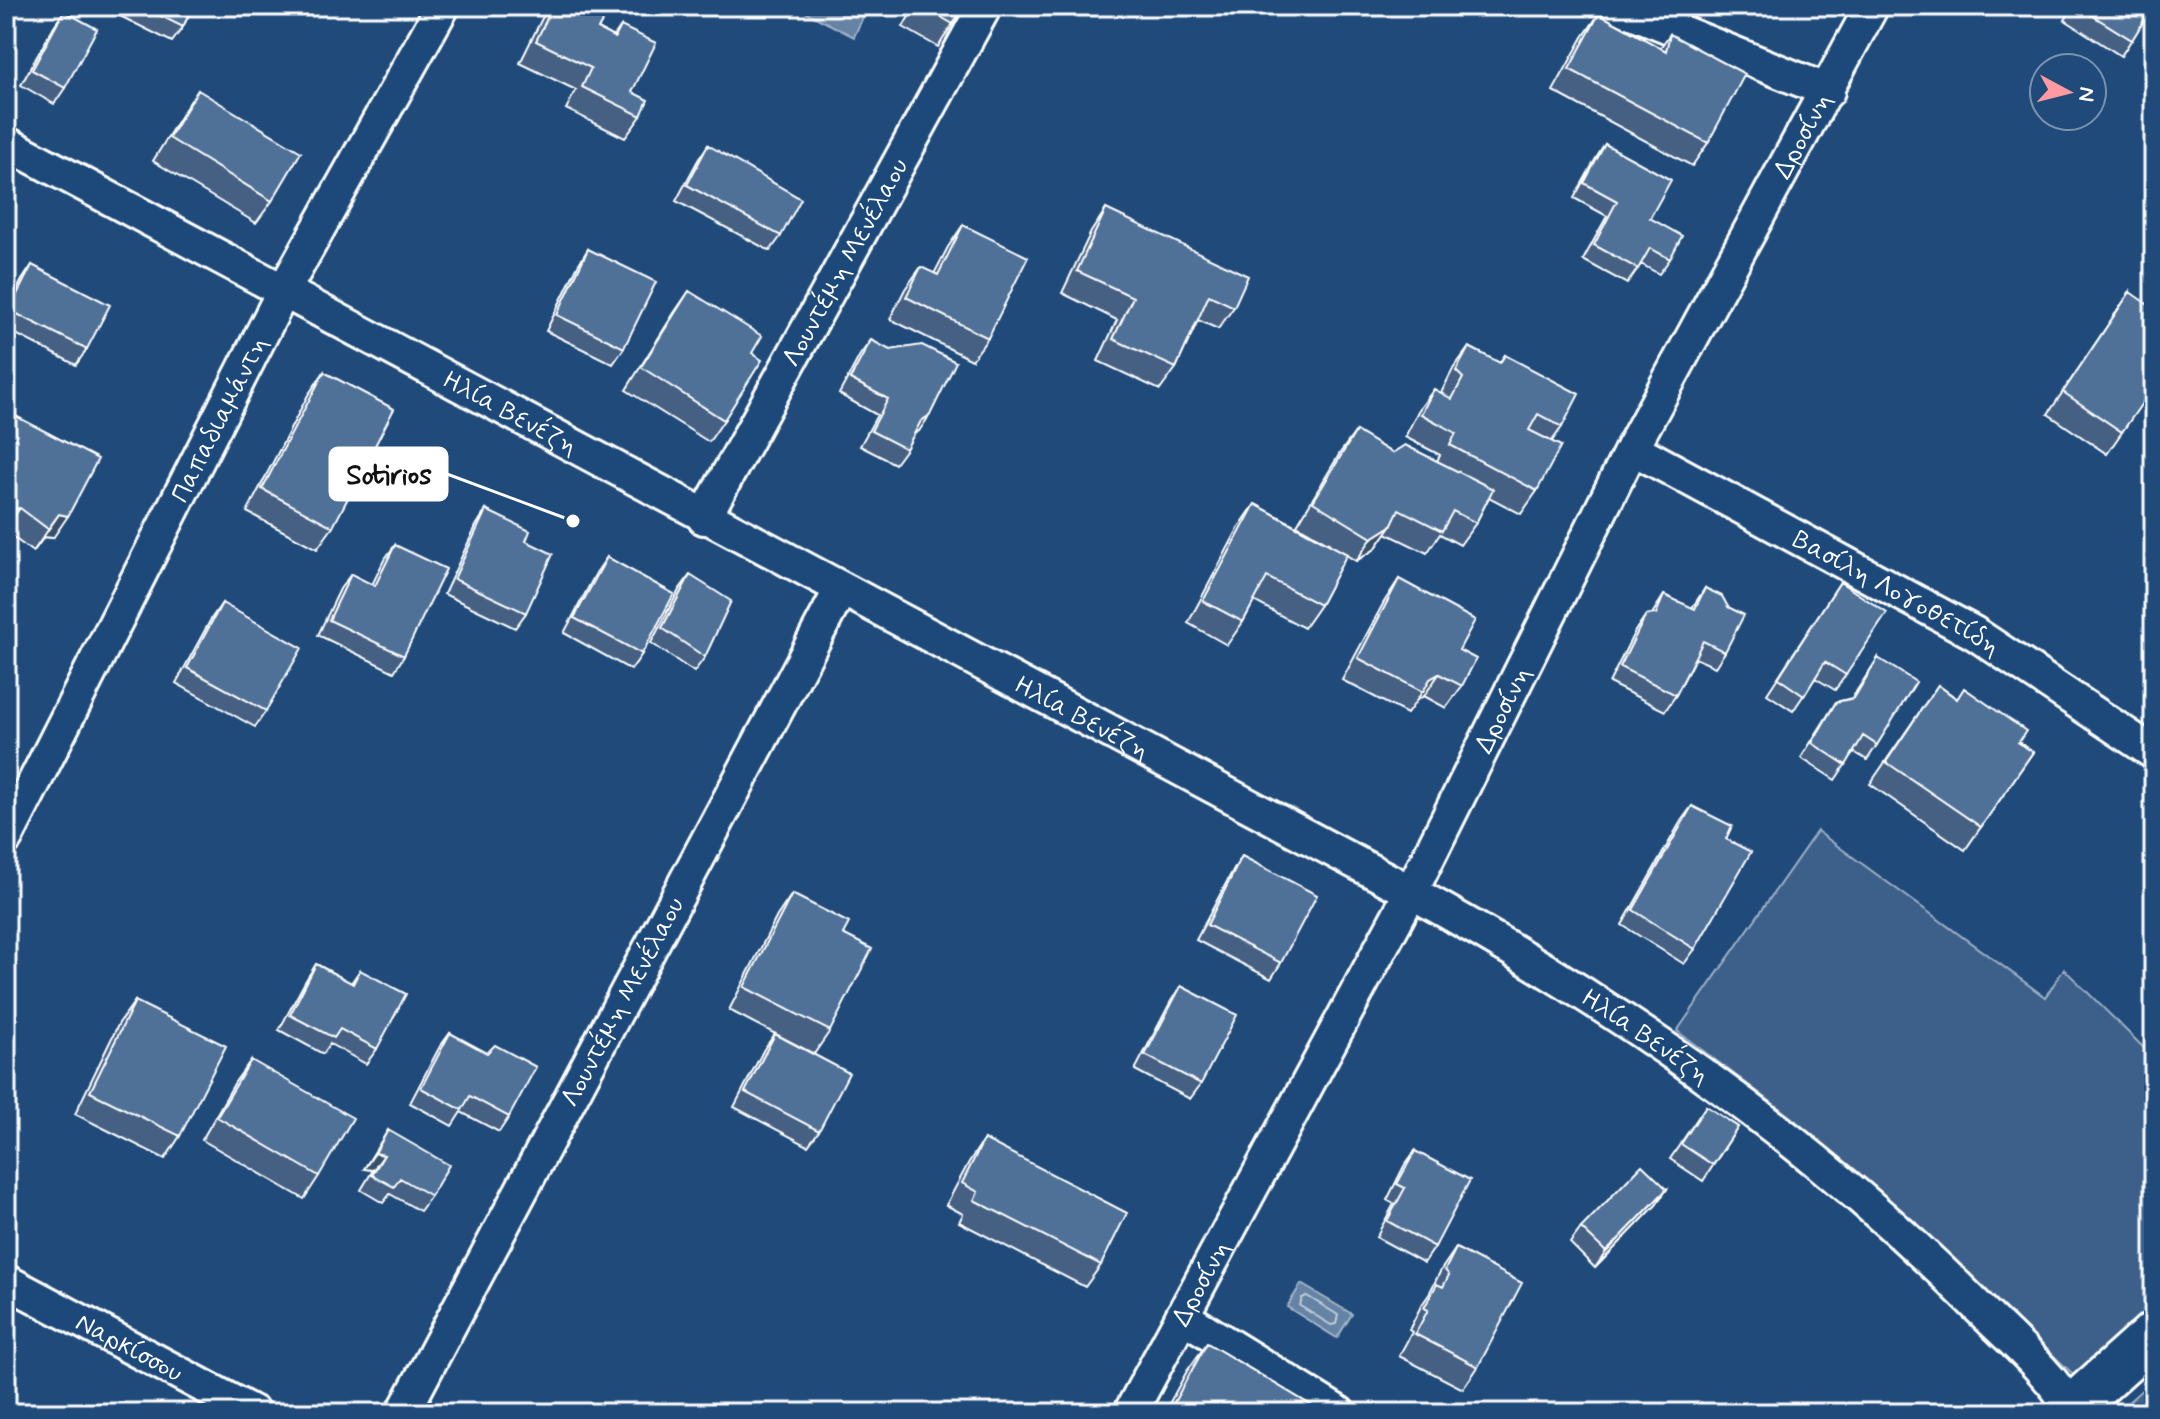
<svg xmlns="http://www.w3.org/2000/svg" width="2160" height="1419" font-family="Mynerve,sans-serif">
<style>
.green{fill:#3c618b;stroke:#9eb0c5;stroke-width:2}
.water{fill:#6583a4;stroke:#a3b5c8;stroke-width:2}
.lines{fill:none;stroke-linecap:round;stroke-linejoin:round}
.shore{stroke:#c1cddb;stroke-width:2}
.street-casing{stroke:#fff;stroke-width:38}
.secondary-casing{stroke:#fff;stroke-width:50}
.street{stroke:#1f4a7a;stroke-width:32}
.secondary{stroke:#1f4a7a;stroke-width:44}
.wall{fill:#456182;stroke:#fff;stroke-width:2}
.shaded-wall{fill:#384f6a;stroke:#fff;stroke-width:2}
.building{fill:#507197;stroke:#fff;stroke-width:2}
.labels{text-anchor:middle;stroke-width:7;stroke-linejoin:round;paint-order:stroke}
.street-label{font-size:26px;fill:#fff;stroke:#1f4a7a}
.leader{fill:none;stroke:#fff;stroke-width:3}
.callout-dot{fill:#fff;stroke:#1f4a7a;stroke-width:3}
.callout{fill:#fff;stroke:#fff;stroke-width:3}
.callout-label{font-size:28px;text-anchor:middle;font-weight:bold;fill:#111}
</style>
<rect width="100%" height="100%" fill="#1f4a7a"/>
<filter id="ink" filterUnits="userSpaceOnUse"><feTurbulence type="fractalNoise" baseFrequency=".0125" numOctaves="2"/><feDisplacementMap in="SourceGraphic" scale="16" xChannelSelector="R" yChannelSelector="G"/><feConvolveMatrix kernelMatrix="1 2 1 2 8 2 1 2 1" color-interpolation-filters="sRGB"/></filter>
<g filter="url(#ink)">
<!-- green -->
<path class="green" d="M1817,831L2045,997L2064,969L2154,1058V1305L2076,1377L1904,1213L1791,1117L1677,1031Z
M2154,1379V1408L2149,1413H2116Z"/>
<!-- water -->
<path class="water" d="M794,6H868L854,37Z
M1301,1284L1352,1314L1337,1338L1287,1307Z"/>
<g class="lines">
<!-- shore -->
<path class="shore" d="M1307,1296L1338,1315L1336,1324L1331,1325L1300,1306L1302,1298Z"/>
<defs>
<g id="street">
<path d="M1617,6L1828,91"/>
<path id="s1" d="M6,143L1411,892C1615,1004 1807,1136 1972,1301C2006,1336 2050,1371 2074,1413"/>
<path id="s2" d="M1632,448L1974,633L2154,753"/>
<path id="s3" d="M704,518L985,6"/>
<path id="s4" d="M6,838L284,290L443,6"/>
<path id="s5" d="M6,1281L254,1413"/>
<path d="M1182,1316L1339,1413"/>
<path id="s6" d="M403,1413L840,591"/>
<path id="s7" d="M1130,1413L1411,892L1632,448L1872,6"/>
</g>
<path id="secondary" d="M2066,1413L2154,1334"/>
</defs>
<!-- street casing -->
<use href="#street" class="street-casing"/>
<!-- secondary casing -->
<use href="#secondary" class="secondary-casing"/>
<!-- street -->
<use href="#street" class="street"/>
<!-- secondary -->
<use href="#secondary" class="secondary"/>
</g>
<!-- wall -->
<path class="wall" d="M100,6H193L183,27L172,42Z
M548,6H610L598,29L613,37L621,26L632,92L641,116L625,138L566,109L576,90L520,63Z
M915,6H964L938,47L903,27Z
M2074,6H2153L2121,56L2065,20Z
M64,11L65,88L54,104L21,85L54,26Z
M1599,14L1660,48L1670,34L1708,143L1692,166L1553,91L1583,37Z
M2154,82V94L2149,91Z
M198,90L272,201L256,223L153,161L183,112Z
M1605,144L1650,218L1670,259L1659,274L1641,264L1627,284L1583,260L1607,216L1574,198L1595,160Z
M708,145L781,236L770,251L676,201L698,160Z
M1106,209L1234,307L1218,329L1198,320L1176,368L1160,390L1098,361L1117,320L1062,293L1091,232Z
M963,225L988,338L972,360L890,319L905,289L921,267L934,274L948,247Z
M588,249L624,348L613,364L546,331L578,265Z
M32,265L87,349L76,365L6,329V311L22,280Z
M689,291L752,353L724,420L709,442L626,390L674,313Z
M2130,292L2122,432L2107,454L2048,414Z
M871,340L919,431L914,434L906,449L895,464L860,446L877,415L839,394L860,355Z
M1469,347L1499,363L1505,355L1562,427L1552,441L1537,491L1521,514L1489,497L1476,523L1460,545L1440,534L1427,553L1386,533L1375,549L1356,561L1346,555L1320,605L1304,628L1254,601L1243,622L1227,645L1188,623L1239,527L1255,504L1330,544L1297,525L1340,453L1356,431L1392,453L1437,461L1440,455L1405,437L1418,411L1434,389L1441,393L1453,369Z
M324,372L333,527L317,549L247,512L308,395Z
M6,411L53,538L44,537L33,552L6,532Z
M486,510L526,613L515,628L444,594L476,526Z
M395,545L404,656L394,672L318,635L340,589L351,574L372,585L384,560Z
M607,557L642,654L631,670L564,633L596,573Z
M690,575L705,657L694,672L651,643L679,590Z
M1399,579L1459,650L1462,686L1446,708L1424,696L1417,700L1407,714L1342,680L1384,602Z
M1840,582L1846,675L1835,690L1815,678L1793,711L1767,694Z
M1705,588L1725,652L1715,667L1695,658L1676,695L1665,711L1609,683L1635,631L1646,615L1652,614L1664,595L1692,608Z
M222,603L266,711L255,727L176,683L211,619Z
M1878,658L1877,745L1867,760L1854,752L1835,780L1801,758L1836,702L1852,698Z
M1938,685L2033,752L1965,850L1870,784Z
M1692,806L1726,839L1695,949L1684,964L1622,925L1681,821Z
M1242,856L1281,963L1271,979L1196,940L1232,872Z
M792,894L843,934L830,1031L814,1054L729,1010L777,916Z
M316,964L351,983L360,970L377,1049L366,1064L330,1044L323,1054L279,1030L306,980Z
M1181,986L1201,1084L1190,1099L1135,1070L1171,1001Z
M135,1001L180,1136L165,1159L75,1114L119,1023Z
M450,1033L509,1117L499,1132L461,1112L452,1126L410,1103L439,1048Z
M775,1034L819,1131L808,1146L734,1107L764,1049Z
M251,1060L319,1176L304,1199L202,1140L235,1082Z
M1706,1106L1738,1127L1703,1181L1670,1159Z
M388,1130L431,1196L420,1211L390,1194L383,1203L361,1190L373,1170L364,1169Z
M984,1139L1101,1265L1085,1287L959,1222L963,1214L946,1205L969,1162Z
M1415,1151L1435,1247L1424,1263L1376,1237L1394,1204L1387,1200L1404,1166Z
M1667,1189L1656,1205L1595,1268L1570,1243L1581,1228Z
M1456,1248L1478,1367L1463,1389L1399,1356L1412,1332L1409,1330L1421,1306L1430,1293V1292L1441,1270Z
M1207,1343L1324,1413H1164L1187,1371Z"/>
<!-- shaded-wall -->
<path class="shaded-wall" d="M930,415L919,431L910,436L921,421Z
M20,508L6,528V510Z
M59,514L68,516L53,538L44,537L33,552Z
M1391,526L1375,549L1356,561L1372,538Z
M1439,674L1424,696L1417,700L1430,679Z
M375,1153L384,1155L373,1170L364,1169Z
M1667,1189L1656,1205L1595,1268L1606,1252Z"/>
<!-- building -->
<path class="building" d="M141,6H193L183,27Z
M553,6H610L598,29L615,38L621,26L656,43L632,92L648,100L641,116L582,87L591,68L536,41Z
M922,6H964L953,24Z
M2077,6H2153L2132,40Z
M64,11L97,29L65,88L32,70Z
M1599,14L1666,51L1670,34L1745,74L1708,143L1569,69Z
M198,90L301,152L272,201L169,138Z
M1605,144L1671,180L1650,218L1682,236L1670,259L1650,248L1638,269L1594,245L1617,201L1584,183Z
M708,145L801,199L781,236L687,185Z
M1106,209L1248,276L1234,307L1209,295L1176,368L1113,339L1133,297L1077,271Z
M963,225L1028,257L988,338L906,297L921,267L938,275Z
M588,249L656,282L624,348L557,315Z
M32,265L110,305L87,349L9,310Z
M689,291L762,336L752,353L762,360L724,420L641,367Z
M2130,292L2154,309V386L2122,432L2063,392Z
M871,340L890,350L922,345L956,362L930,415L921,421L906,449L871,431L888,399L850,379Z
M1469,347L1500,363L1505,355L1579,394L1562,427L1538,414L1529,430L1561,446L1537,491L1450,445L1456,433L1421,414L1434,389L1452,399L1463,378L1456,371Z
M324,372L394,409L333,527L262,489Z
M6,411L98,459L68,516L59,514L48,529L20,508L6,510Z
M1356,431L1392,453L1405,445L1493,489L1476,523L1453,511L1442,531L1399,509L1391,526L1372,538L1313,502Z
M1255,504L1347,554L1320,605L1267,577L1243,622L1203,601Z
M486,510L530,531L526,541L553,554L526,613L454,579Z
M395,545L446,569L404,656L329,620L351,574L375,586Z
M607,557L674,594L642,654L574,618Z
M690,575L731,601L705,657L662,628Z
M1399,579L1475,620L1459,650L1476,659L1462,686L1439,674L1430,679L1423,692L1358,658Z
M1840,582L1887,613L1846,675L1825,662L1804,696L1778,678Z
M1705,588L1722,596L1728,607L1744,615L1725,652L1703,641L1676,695L1620,667L1646,615L1656,614L1664,595L1695,609Z
M222,603L302,648L266,711L187,668Z
M1878,658L1916,682L1877,745L1863,736L1846,765L1812,743L1836,702L1854,698Z
M1938,685L1957,699L1964,688L2026,731L2018,743L2033,752L1981,827L1886,762Z
M1692,806L1732,826L1726,839L1751,852L1695,949L1633,910Z
M1242,856L1317,895L1281,963L1207,925Z
M792,894L849,923L843,934L872,949L830,1031L744,987Z
M316,964L353,984L360,970L406,994L377,1049L340,1029L334,1038L290,1015Z
M1181,986L1237,1015L1201,1084L1145,1055Z
M135,1001L226,1046L180,1136L90,1092Z
M450,1033L487,1053L495,1045L536,1067L509,1117L470,1096L462,1110L421,1088Z
M775,1034L849,1073L819,1131L745,1092Z
M251,1060L353,1118L319,1176L217,1117Z
M1706,1106L1738,1127L1713,1165L1681,1144Z
M388,1130L449,1165L431,1196L400,1178L394,1187L372,1175L384,1155L375,1153Z
M984,1139L1127,1213L1101,1265L974,1200L978,1192L962,1183Z
M1415,1151L1470,1180L1435,1247L1387,1221L1405,1188L1397,1184Z
M1642,1165L1667,1189L1606,1252L1581,1228Z
M1456,1248L1522,1283L1478,1367L1415,1334L1428,1310L1424,1308L1437,1284L1443,1287L1449,1275L1445,1270Z
M1207,1343L1324,1413H1168Z"/>
</g>
<g class="labels">
<!-- street labels -->
<g class="street-label">
<text dy="9" stroke="none"><textPath href="#s7" startOffset="1444">Δροσίνη</textPath></text>
<text dy="9" stroke="none"><textPath href="#s3" startOffset="292">Λουντέμη Μενέλαου</textPath></text>
<text dy="9" stroke="none"><textPath href="#s1" startOffset="572">Ηλία Βενέζη</textPath></text>
<text dy="9" stroke="none"><textPath href="#s4" startOffset="470">Παπαδιαμάντη</textPath></text>
<text dy="9" stroke="none"><textPath href="#s2" startOffset="302">Βασίλη Λογοθετίδη</textPath></text>
<text dy="9" stroke="none"><textPath href="#s7" startOffset="796">Δροσίνη</textPath></text>
<text dy="9" stroke="none"><textPath href="#s1" startOffset="1220">Ηλία Βενέζη</textPath></text>
<text dy="9" stroke="none"><textPath href="#s6" startOffset="466">Λουντέμη Μενέλαου</textPath></text>
<text dy="9" stroke="none"><textPath href="#s1" startOffset="1868">Ηλία Βενέζη</textPath></text>
<text dy="9" stroke="none"><textPath href="#s7" startOffset="148">Δροσίνη</textPath></text>
<text dy="9" stroke="none"><textPath href="#s5" startOffset="140">Ναρκίσσου</textPath></text>
</g>
</g>
<!-- callouts -->
<path class="leader" d="M573 521L447 474"/>
<circle class="callout-dot" cx="573" cy="521" r="8"/>
<rect class="callout" x="330" y="448" width="117" height="52" rx="8"/>
<g class="callout-label">
<text x="389" y="484">Sotirios</text>
</g>
<!-- margin -->
<rect width="2160" height="1419" fill="none" stroke="#1f4a7a" stroke-width="32"/>
<rect x="16" y="16" width="2128" height="1387" fill="none" stroke="#fff" stroke-width="3" filter="url(#ink)"/>
<!-- north arrow -->
<g transform="translate(2068 92) rotate(97)"><circle r="38" fill="#1f4a7a" stroke="#7992af" stroke-width="2"/>
<path d="M0-6L14 30L0 20L-14 30Z" fill="#ff9aa2"/>
<text y="-12" font-size="22" font-weight="bold" text-anchor="middle" fill="#ffffff">N</text>
</g>
</svg>
